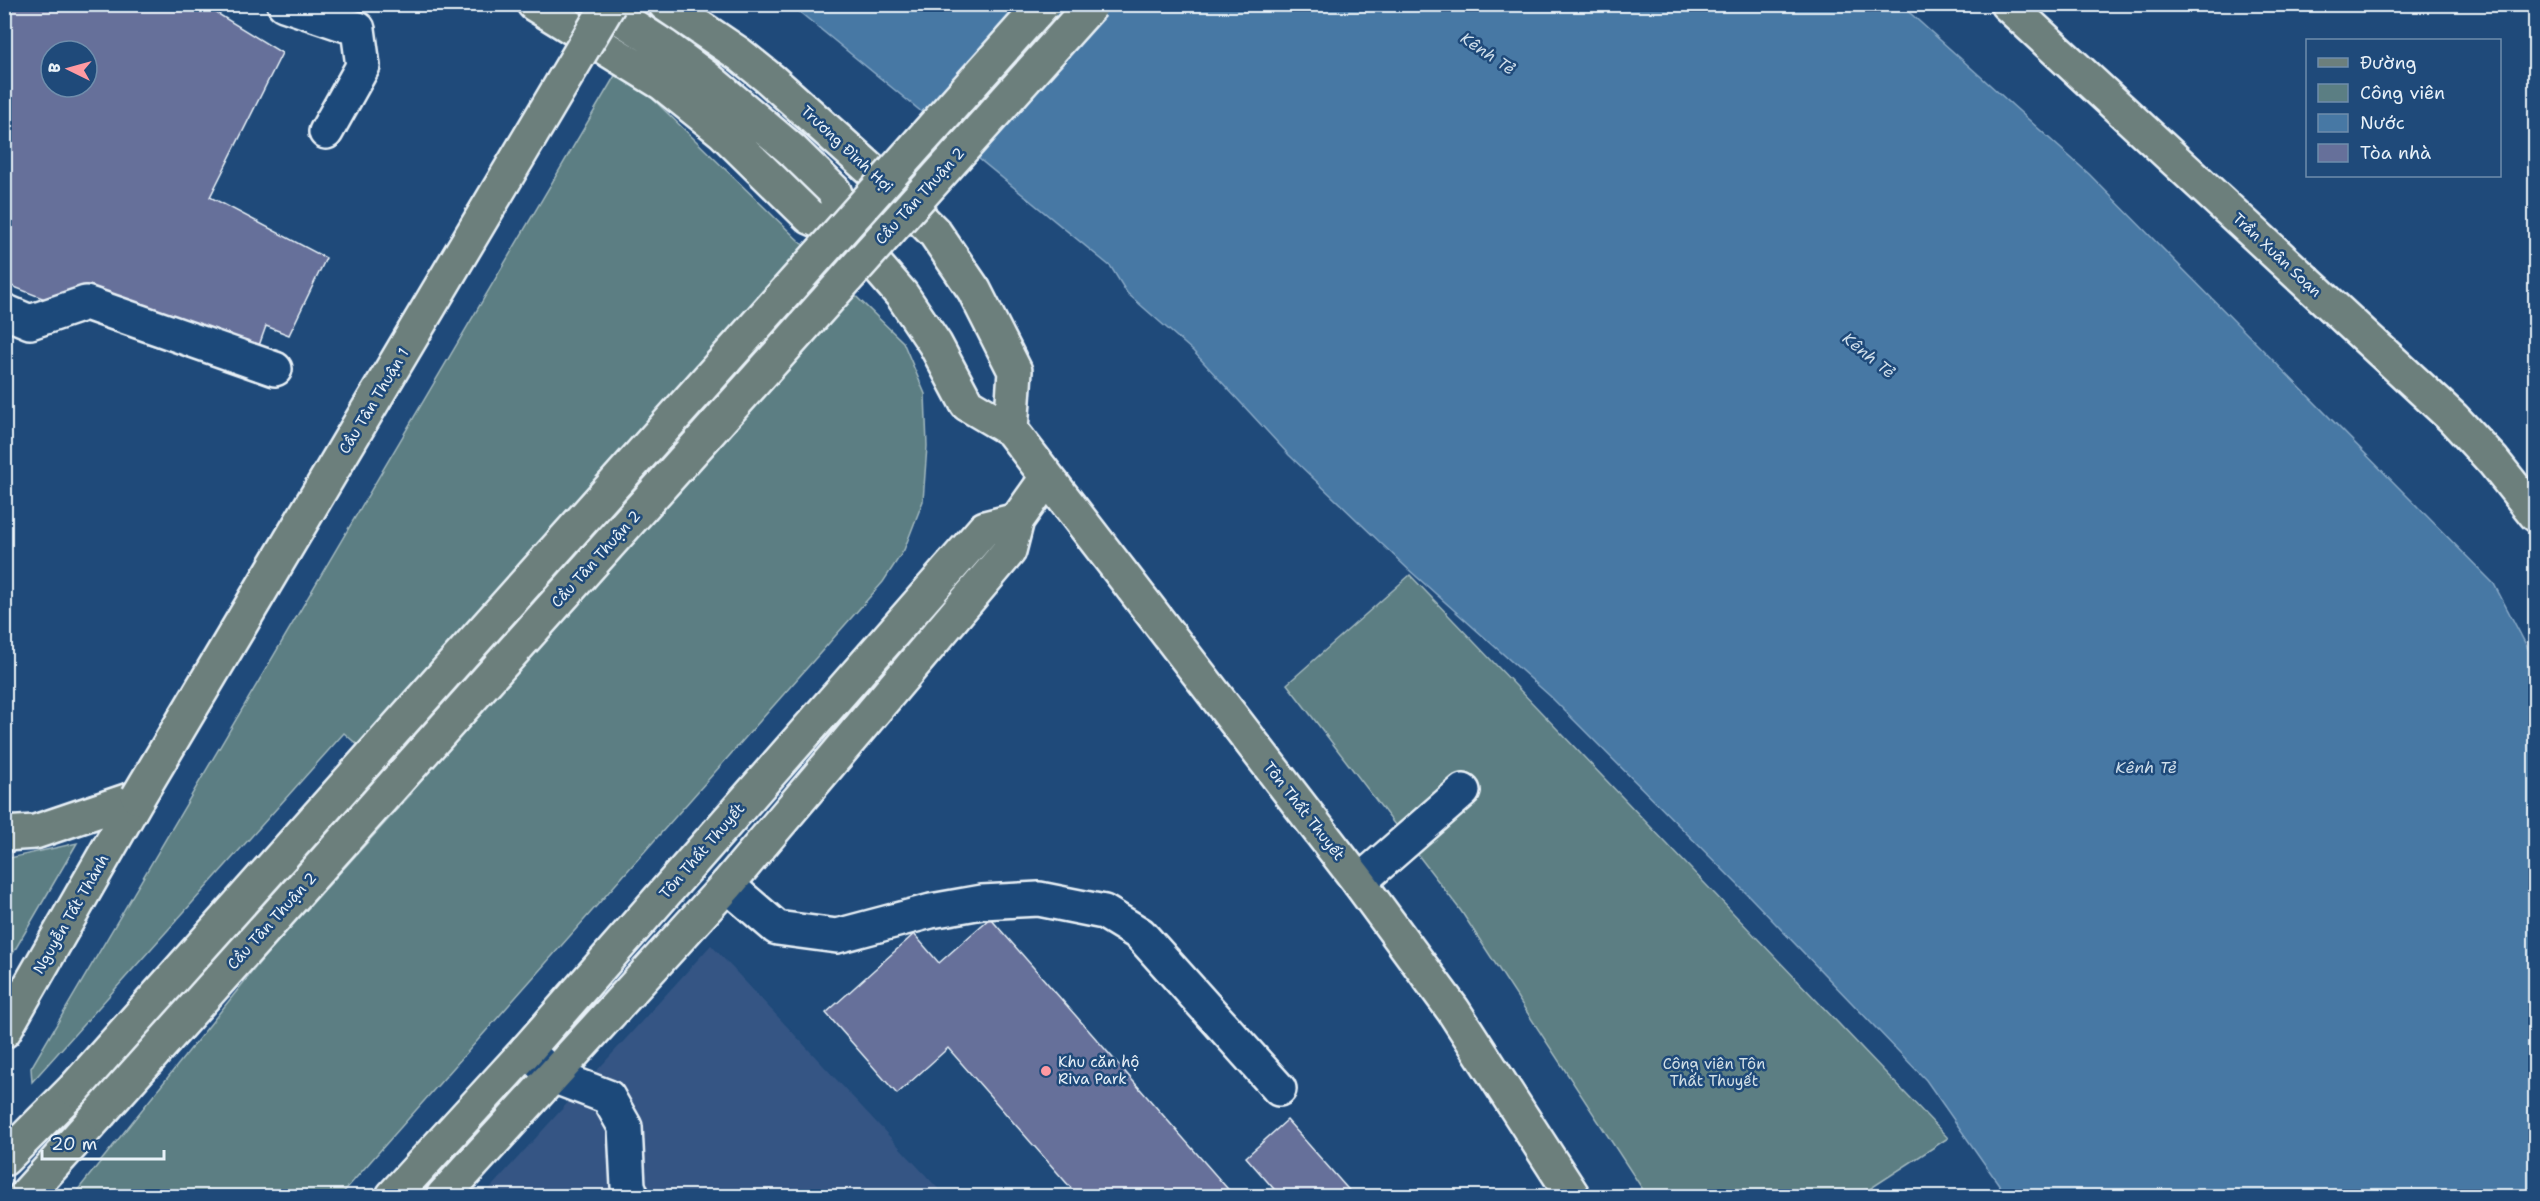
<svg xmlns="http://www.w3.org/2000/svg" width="2540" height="1201" font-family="'Shantell Sans',sans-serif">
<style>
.built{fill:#345584}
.green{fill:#5b7e83;stroke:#a2b8be;stroke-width:1.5}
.water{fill:#4778a4;stroke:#87a8c6;stroke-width:1.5}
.building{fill:#66709a;stroke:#e8f1f8;stroke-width:1.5;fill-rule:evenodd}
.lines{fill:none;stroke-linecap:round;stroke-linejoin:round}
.minor-casing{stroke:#e8f1f8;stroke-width:38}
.major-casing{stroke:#e8f1f8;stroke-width:38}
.minor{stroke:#1f4a7a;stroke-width:33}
.major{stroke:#6c7f7c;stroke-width:33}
.major-bridge-casing{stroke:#e8f1f8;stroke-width:38;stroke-linecap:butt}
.major-bridge{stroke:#6c7f7c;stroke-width:33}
.poi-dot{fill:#ff9aa2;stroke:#1f4a7a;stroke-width:2}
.labels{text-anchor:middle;stroke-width:5;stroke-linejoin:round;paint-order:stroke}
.street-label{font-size:15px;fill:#e8f1f8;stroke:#1f4a7a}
.poi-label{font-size:15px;fill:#e8f1f8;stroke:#1f4a7a;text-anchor:start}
.park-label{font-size:15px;fill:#d3e0e6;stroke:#1f4a7a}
.water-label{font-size:16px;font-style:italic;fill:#d0dfeb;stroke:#1f4a7a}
</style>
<rect width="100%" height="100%" fill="#1f4a7a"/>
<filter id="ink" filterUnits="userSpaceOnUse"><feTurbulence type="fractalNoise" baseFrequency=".0167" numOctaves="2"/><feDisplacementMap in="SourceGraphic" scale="12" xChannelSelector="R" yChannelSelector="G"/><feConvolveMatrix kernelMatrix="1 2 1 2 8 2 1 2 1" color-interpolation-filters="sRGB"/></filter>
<g filter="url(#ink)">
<!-- built -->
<path class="built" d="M711,945L945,1196H483Z"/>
<!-- green -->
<path class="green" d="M620,67L903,342L925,394L927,446L923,501L904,550L883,582L340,1196H73L264,957L412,793L344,733L32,1082L31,1068Z
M1410,575L1948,1138L1859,1196H1647L1461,911L1287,684Z
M77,843L5,967V859Z"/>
<!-- water -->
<path class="water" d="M791,5H1901L2089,174L2494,584L2535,662V1196H2007L1926,1080L1750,897L1550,696L1408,569L1289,455L1193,351L1127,293L1111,267Z"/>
<!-- building -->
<path class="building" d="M4,4H202L282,53L210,197L326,258L289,335L266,326L256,354L89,287L55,303L4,283ZM51,51H87V87H51Z
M990,918L1234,1196H1078L948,1048L897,1094L826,1013L914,934L939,963Z
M1287,1120L1354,1196H1280L1246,1157Z"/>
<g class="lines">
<defs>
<path id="minor" d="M284,4L358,29L363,66L326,132
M4,311L30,322L86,303L275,369
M1359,882L1463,791
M727,885L777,928L837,936L931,911L982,902L1039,899L1104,912L1140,934L1279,1089
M527,1050L553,1076L608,1097L625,1127L628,1186L632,1196"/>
<path id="major" d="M534,4L662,83L723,132L810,217L849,234
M599,4L664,46L707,78L792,150L834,191L849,234L902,295L935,344L967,404L1011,430L1359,882L1453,1010L1573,1196
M665,4L739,54L770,79L878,176L935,233L974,290L1015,371L1011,430
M2007,4L2453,418L2493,461L2536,515
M4,834L35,832L138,797
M4,1031L138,797
M4,1159L74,1089
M25,1196L100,1113
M393,1196L527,1050L985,528L1017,520
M443,1196L727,885L1009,551L1017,520L1046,479"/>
</defs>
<!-- minor casing -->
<use href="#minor" class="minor-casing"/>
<!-- major casing -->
<use href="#major" class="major-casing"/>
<!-- minor -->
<use href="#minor" class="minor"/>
<!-- major -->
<use href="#major" class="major"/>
<defs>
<path id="major-bridge" d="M138,797L609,4
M74,1089L1043,4
M100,1113L1092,4"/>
</defs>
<!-- major-bridge casing -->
<use href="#major-bridge" class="major-bridge-casing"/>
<!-- major-bridge -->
<use href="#major-bridge" class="major-bridge"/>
</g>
</g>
<!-- markers -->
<circle class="poi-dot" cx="1046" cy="1071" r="6"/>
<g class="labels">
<!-- street labels -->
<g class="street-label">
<text transform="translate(847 149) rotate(43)" y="5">Trương Đình Hợi</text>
<text transform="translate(920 196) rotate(-48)" y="5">Cầu Tân Thuận 2</text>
<text transform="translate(2277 255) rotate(43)" y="5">Trần Xuân Soạn</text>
<text transform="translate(374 401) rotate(-59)" y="5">Cầu Tân Thuận 1</text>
<text transform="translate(596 559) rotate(-48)" y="5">Cầu Tân Thuận 2</text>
<text transform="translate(1304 811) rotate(52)" y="5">Tôn Thất Thuyết</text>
<text transform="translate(702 851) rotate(-49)" y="5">Tôn Thất Thuyết</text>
<text transform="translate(71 914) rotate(-60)" y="5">Nguyễn Tất Thành</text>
<text transform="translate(272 921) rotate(-48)" y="5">Cầu Tân Thuận 2</text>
</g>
<!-- poi labels -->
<g class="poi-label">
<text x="1058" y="1067">Khu căn hộ<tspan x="1058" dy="17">Riva Park</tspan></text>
</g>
<!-- park labels -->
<g class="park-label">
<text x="1714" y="1069">Công viên Tôn<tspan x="1714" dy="17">Thất Thuyết</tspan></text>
</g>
<!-- water labels -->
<g class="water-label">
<text transform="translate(1488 53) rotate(34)" y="6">Kênh Tẻ</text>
<text transform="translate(1869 355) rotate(39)" y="6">Kênh Tẻ</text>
<text x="2146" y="773">Kênh Tẻ</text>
</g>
</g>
<!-- margin -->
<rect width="2540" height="1201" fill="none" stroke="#1f4a7a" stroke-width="24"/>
<rect x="12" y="12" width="2516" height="1177" fill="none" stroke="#e8f1f8" stroke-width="2" filter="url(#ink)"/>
<!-- legend -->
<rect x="2306" y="39" width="195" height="138" fill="#1f4a7a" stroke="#6f8dac" stroke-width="1.5"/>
<rect x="2318" y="58" width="30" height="9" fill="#6c7f7c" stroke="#6f8dac" stroke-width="1.5"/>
<text x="2360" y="69" font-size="18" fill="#e8f1f8">Đường</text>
<rect x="2318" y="84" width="30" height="18" fill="#5b7e83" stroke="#6f8dac" stroke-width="1.5"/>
<text x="2360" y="99" font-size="18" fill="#e8f1f8">Công viên</text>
<rect x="2318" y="114" width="30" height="18" fill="#4778a4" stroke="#6f8dac" stroke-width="1.5"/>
<text x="2360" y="129" font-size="18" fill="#e8f1f8">Nước</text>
<rect x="2318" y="144" width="30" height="18" fill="#66709a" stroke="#6f8dac" stroke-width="1.5"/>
<text x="2360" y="159" font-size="18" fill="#e8f1f8">Tòa nhà</text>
<!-- north arrow -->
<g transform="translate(69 69) rotate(275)"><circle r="28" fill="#1f4a7a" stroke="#6f8dac" stroke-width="1.5"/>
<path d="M0-4.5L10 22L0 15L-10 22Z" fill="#ff9aa2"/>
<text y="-9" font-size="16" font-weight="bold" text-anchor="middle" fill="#e8f1f8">B</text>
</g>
<!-- scale -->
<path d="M42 1150v9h122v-9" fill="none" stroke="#e8f1f8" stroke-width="3"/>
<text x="51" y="1150" font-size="18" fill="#e8f1f8" stroke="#1f4a7a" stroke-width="4.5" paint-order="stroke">20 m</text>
</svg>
